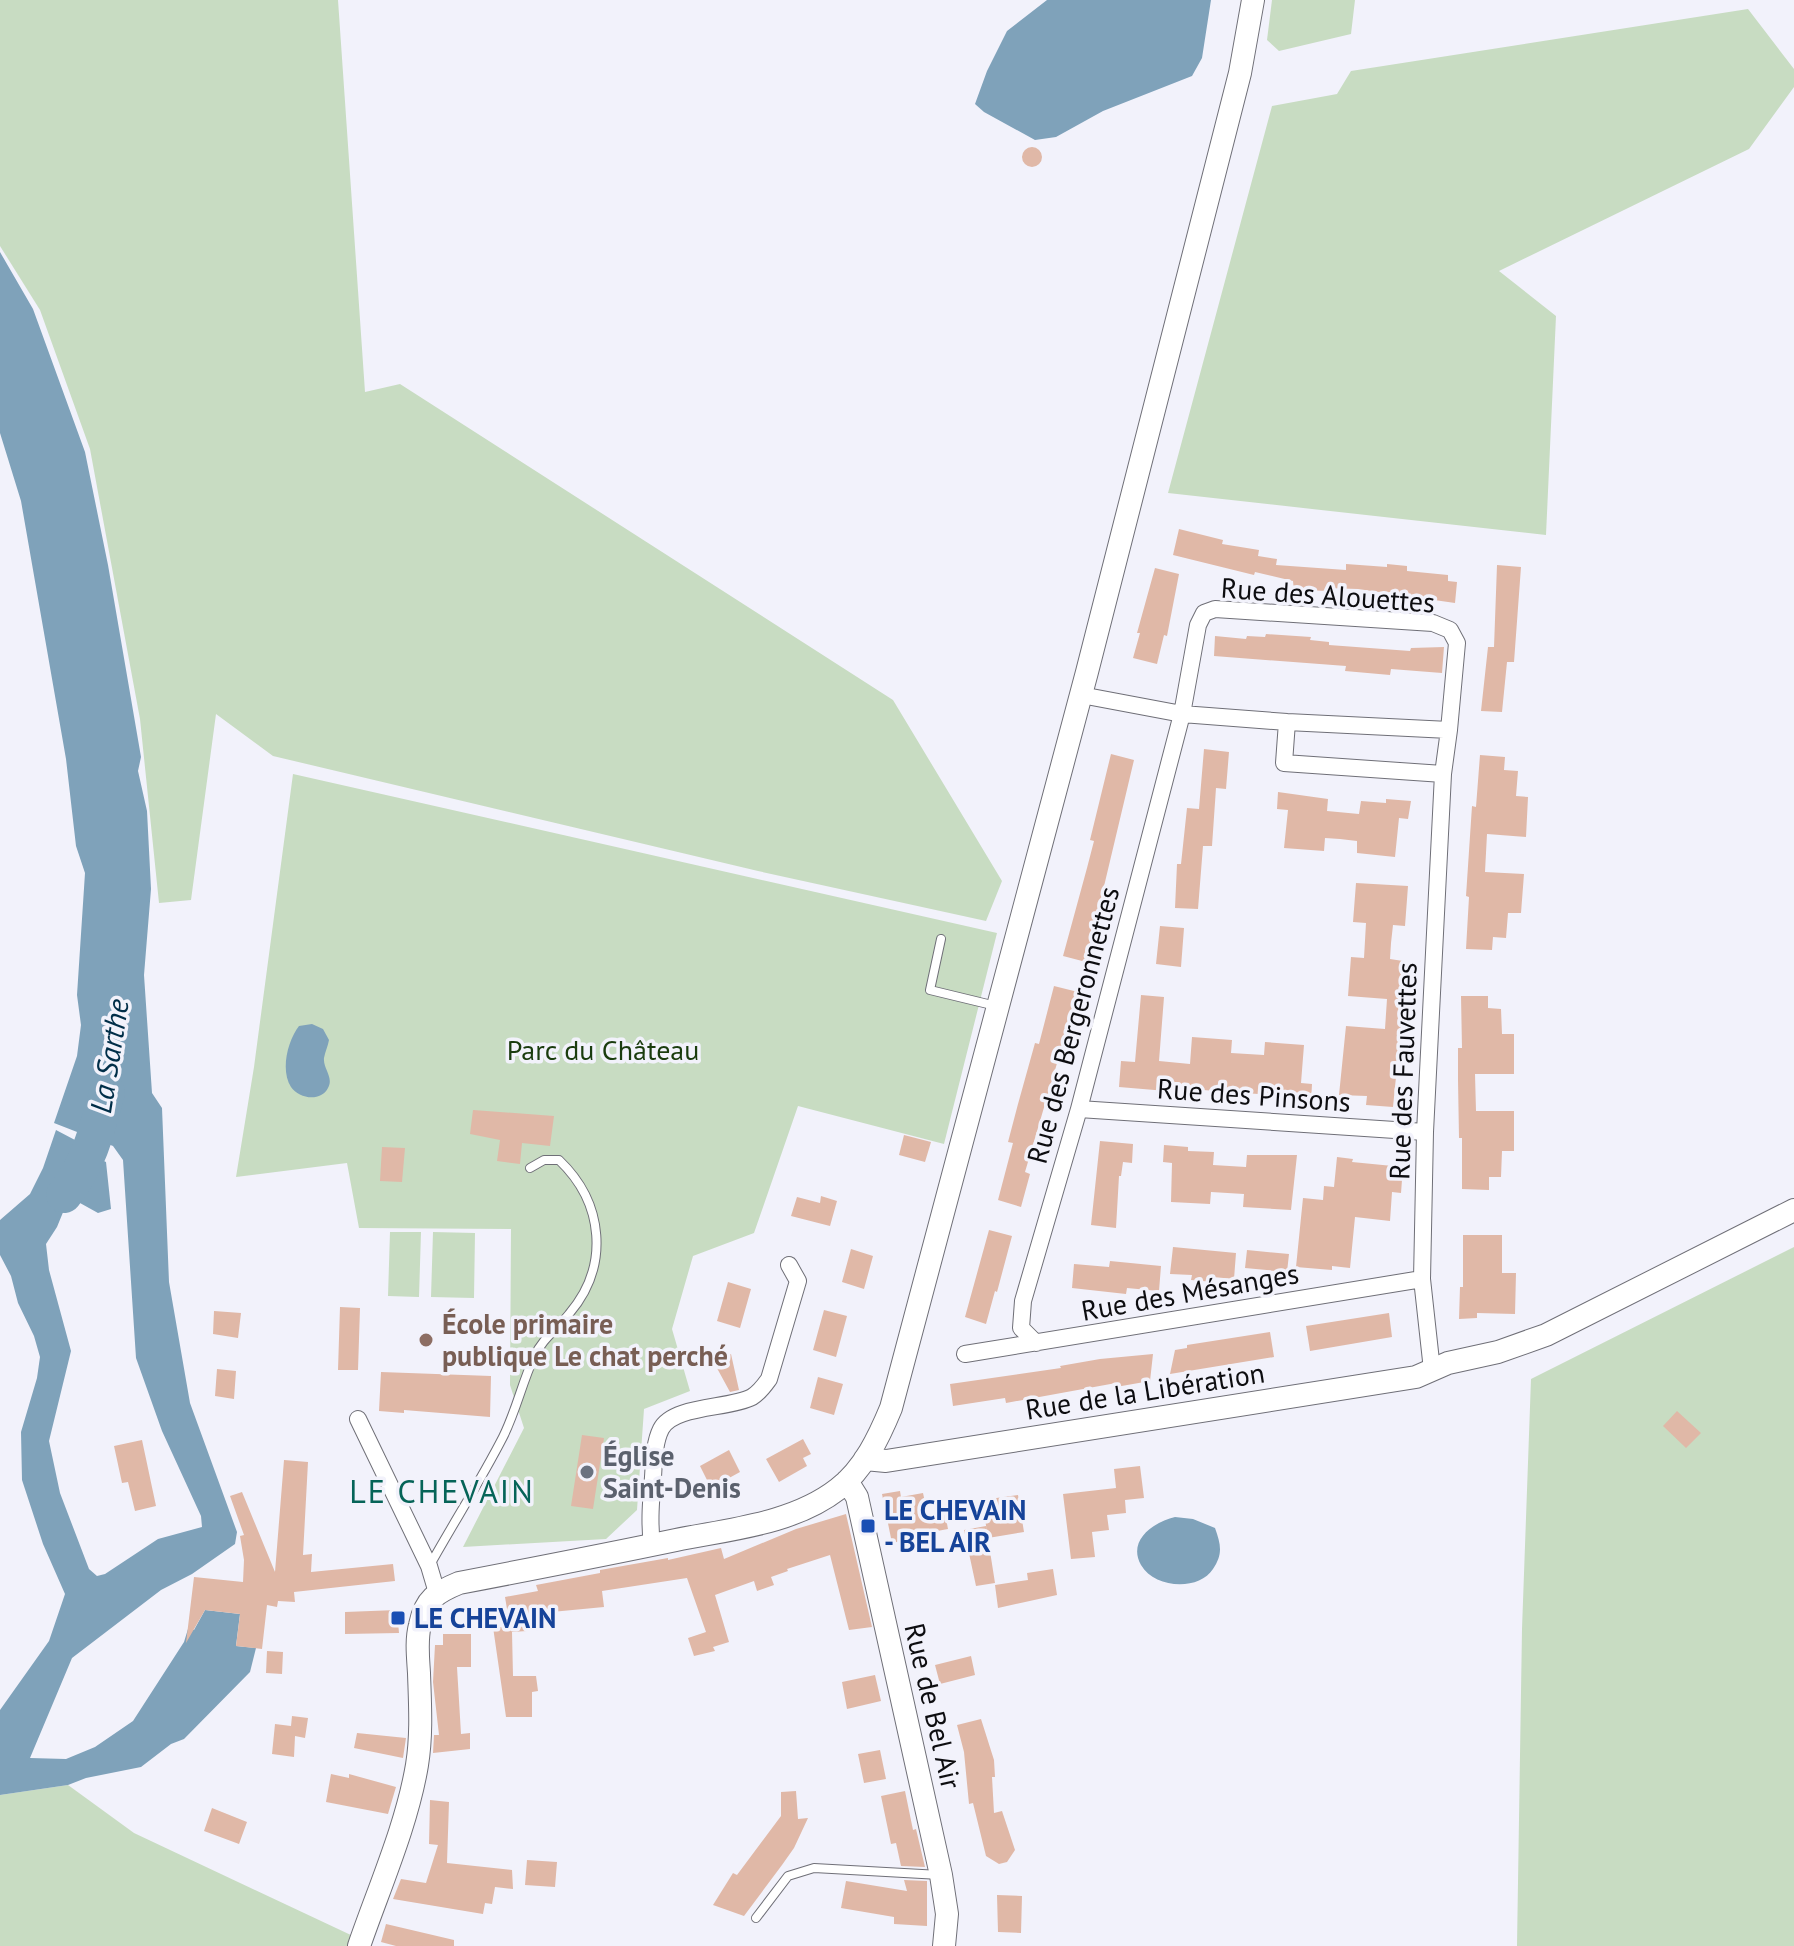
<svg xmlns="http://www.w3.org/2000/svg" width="1794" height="1946" font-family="'PT Sans',sans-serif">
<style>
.green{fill:#c8dcc2}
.water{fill:#7fa2ba}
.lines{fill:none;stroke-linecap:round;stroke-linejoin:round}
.river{stroke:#7fa2ba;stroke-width:36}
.building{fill:#e0b8a7}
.service-casing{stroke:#6f6f77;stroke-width:10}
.minor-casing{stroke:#6f6f77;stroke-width:18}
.tertiary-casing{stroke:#6f6f77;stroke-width:24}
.service{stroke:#fff;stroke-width:8}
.minor{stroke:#fff;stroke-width:16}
.tertiary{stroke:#fff;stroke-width:22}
.education-dot{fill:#8d6e63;stroke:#f2f2fb;stroke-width:3}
.worship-dot{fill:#6b7280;stroke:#f2f2fb;stroke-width:3}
.transit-dot{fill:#1a4fb4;stroke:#f2f2fb;stroke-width:3}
.labels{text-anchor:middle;stroke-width:7;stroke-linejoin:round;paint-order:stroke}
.street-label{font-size:28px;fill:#0d0d10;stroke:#f2f2fb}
.park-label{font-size:28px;fill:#1a3c0e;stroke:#f2f2fb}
.education-label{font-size:28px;font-weight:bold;fill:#785e54;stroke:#f2f2fb;text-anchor:start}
.worship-label{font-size:28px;font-weight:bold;fill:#5b616d;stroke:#f2f2fb;text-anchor:start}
.transit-label{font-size:28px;font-weight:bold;fill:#164399;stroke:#f2f2fb;text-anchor:start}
.water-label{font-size:30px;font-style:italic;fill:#002e48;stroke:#f2f2fb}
.quarter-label{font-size:32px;letter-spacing:2px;fill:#066458;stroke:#f2f2fb}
</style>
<rect width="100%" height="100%" fill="#f2f2fb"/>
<!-- green -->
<path class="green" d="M0,0H338L365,392L400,384L893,700L1002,881L986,921L758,871L273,756L216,714L191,900L159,903L140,719L90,449L40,310L0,246Z
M1272,0H1355L1351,34L1279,51L1267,40Z
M1748,9L1794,69V87L1749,149L1499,271L1556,316L1546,535L1168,493L1272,106L1337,94L1351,71Z
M293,774L997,933L944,1144L798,1106L754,1233L693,1256L672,1329L690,1391L644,1409L637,1510L606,1539L463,1547L524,1428L510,1385L511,1229L359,1228L347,1163L236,1177L254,1067Z
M390,1232H421L419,1297L388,1296Z
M433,1232L475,1233L474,1298L431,1297Z
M1794,1247V1946H1517L1522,1629L1531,1379Z
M68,1785L134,1833L353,1936L349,1946H0V1795Z"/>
<!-- water -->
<path class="water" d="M1047,0H1211L1202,58L1192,76L1103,111L1056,137L1035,140L984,112L975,104L987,71L1007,31Z
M0,252L33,309L85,452L108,565L141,757L138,771L147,811L151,889L144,975L152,1093L162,1108L169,1282L190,1403L237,1532L235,1544L192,1574L161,1590L72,1658L30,1758L66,1759L95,1747L133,1721L184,1642L188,1629L194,1630L205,1610L240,1614L236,1646L256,1648L250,1672L184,1739L171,1744L141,1767L86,1778L68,1785L0,1795V1710L49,1641L65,1594L43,1544L22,1480L21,1432L37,1378L40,1357L34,1336L18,1303L11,1276L0,1255V1220L30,1194L43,1168L56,1130L75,1140L73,1147L106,1162L111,1209L98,1213L80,1203L66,1205L57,1227L46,1244L49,1270L71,1351L49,1441L60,1493L89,1569L97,1576L105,1574L158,1539L202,1527L201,1516L162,1431L136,1358L123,1160L113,1146L54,1123L77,1056L81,1025L77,995L85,873L76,846L66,759L21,501L0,433Z
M312,1024L323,1029L329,1040C328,1046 325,1052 324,1058C323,1069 334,1077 328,1088C321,1102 299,1099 291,1087C280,1070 288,1040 299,1026Z
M1175,1517L1193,1519L1215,1528C1221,1545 1223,1554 1213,1569C1199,1591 1155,1589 1141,1565C1127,1540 1154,1522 1175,1517Z"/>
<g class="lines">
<!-- river -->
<path class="river" d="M64,1195C89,1164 97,1130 107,1092"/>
</g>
<!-- building -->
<path class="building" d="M1022 157a10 10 0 1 1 20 0a10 10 0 1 1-20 0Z
M1179,529L1223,540L1222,544L1259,550L1258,556L1277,559L1276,565L1346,570V564L1387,567V564L1407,566V571L1448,575V581L1457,582L1455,603L1358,589L1326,588V591L1307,590L1304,604L1295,603L1293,581L1255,572L1254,575L1173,555Z
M1497,565L1521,567L1514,662H1507L1502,712L1481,711L1488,647H1494Z
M1155,568L1179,574L1167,636L1164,635L1157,664L1133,658L1140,633H1137Z
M1266,634L1311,637L1310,640L1329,642V645L1410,651L1411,648L1444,647L1442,673L1391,669L1390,675L1345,671L1346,666L1214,656L1215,636L1246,639L1247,636L1265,637Z
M1204,749L1229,752L1226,789L1216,788L1212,846H1203L1198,909L1175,908L1177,864H1181L1187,808L1199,809Z
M1111,754L1134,760L1086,962L1063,956L1087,868L1094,841L1090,840Z
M1480,755L1505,757L1504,770L1518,771L1516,796L1528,797L1526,837L1487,834L1485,872L1524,874L1521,913H1508L1506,938L1493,937L1492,950L1466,949L1469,897L1466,896L1472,806L1476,807Z
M1278,792L1328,799L1327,811L1359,814L1361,801L1386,803V799L1411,801L1408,819L1399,818L1395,857L1357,853V841L1340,839L1325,838L1324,851L1284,848L1288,810L1277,809Z
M1356,883L1408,886L1405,926L1393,925L1391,943L1390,959L1403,961L1401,986L1405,987L1393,1107L1366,1105L1367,1096L1339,1095L1346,1026L1385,1029L1387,999L1348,996L1351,957L1364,958L1366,923L1353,922Z
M1160,926L1184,928L1181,967L1156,964Z
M1054,986L1078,992L1025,1172L1030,1174L1021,1207L998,1200L1013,1143L1008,1142L1018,1104L1035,1043L1039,1044Z
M1141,995L1164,997L1159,1061L1190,1064L1192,1037L1232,1040L1231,1053L1264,1055L1265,1042L1304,1045L1301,1083L1312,1084L1311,1102L1287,1100V1096L1203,1090L1202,1094L1119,1087L1121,1061L1135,1062Z
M1461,996H1488V1008L1501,1009L1502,1034H1514V1074H1475L1476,1111H1514V1151H1502L1501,1177H1489V1190L1462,1189V1138H1459L1458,1080V1048H1462Z
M473,1110L554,1116L550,1146L522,1143L520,1164L497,1161L500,1140L470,1134Z
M904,1135L931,1142L925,1162L899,1155Z
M1100,1141L1133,1144L1132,1163L1123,1162L1121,1176H1119L1116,1228L1091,1225Z
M1164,1145L1188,1147V1151L1214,1152L1213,1165L1246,1167L1247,1155H1297L1291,1210L1243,1207L1244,1194L1211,1192L1210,1204L1171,1202L1172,1163L1163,1162Z
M382,1147L405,1148L402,1182L380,1181Z
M1337,1157L1353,1159L1352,1162L1403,1167L1401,1193L1392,1192L1390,1221L1355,1217L1350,1268L1332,1266V1270L1296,1267L1303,1198L1323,1200L1324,1186L1334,1187Z
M821,1196L837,1201L830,1226L791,1216L797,1197L820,1203Z
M989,1230L1012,1236L997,1292L995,1291L986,1324L965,1317Z
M1463,1235H1502V1273H1516L1515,1314L1477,1313V1318L1459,1319L1460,1287H1463Z
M1173,1247L1236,1253L1234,1279L1213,1277V1282L1191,1280L1192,1275L1170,1274Z
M851,1249L873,1256L864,1289L842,1282Z
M1247,1250L1289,1254L1287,1272L1245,1268Z
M1110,1261L1161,1266L1159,1291L1127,1288L1126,1294L1072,1288L1074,1264L1109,1267Z
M728,1282L751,1289L740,1328L717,1321Z
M340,1307L360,1308L358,1370H338Z
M824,1310L847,1316L836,1357L813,1350Z
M214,1311L241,1313L238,1338L213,1334Z
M1389,1313L1392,1337L1310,1351L1306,1326Z
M1270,1332L1274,1357L1170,1374L1175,1350L1187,1348V1345Z
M731,1354L739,1390L730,1392L712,1359Z
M1153,1354L1150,1381L1116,1387V1383L1006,1403L1005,1398L953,1406L950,1384L1061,1368L1060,1366L1100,1359Z
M217,1369L236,1371L234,1399L215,1396Z
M381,1372L491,1376L490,1417L404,1410V1413L379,1411Z
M818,1377L843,1384L834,1415L810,1408Z
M1677,1411L1701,1433L1686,1448L1663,1426Z
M582,1435L604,1438L593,1509L571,1506Z
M803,1439L811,1454L803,1458L807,1466L779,1482L766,1459Z
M142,1440L156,1506L135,1511L128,1482L122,1483L114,1446Z
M729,1450L740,1472L711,1488L700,1466Z
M284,1460L308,1462L303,1555L312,1554L311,1572L393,1564L395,1581L294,1592L295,1602L278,1601L277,1607L267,1605L262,1649L236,1646L240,1614L205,1610L186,1643L194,1577L243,1582L244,1560L240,1536L244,1535L230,1496L242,1492L275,1572Z
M1140,1466L1144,1498L1125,1500L1126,1513L1107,1515L1109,1530L1092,1532L1095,1557L1071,1559L1063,1494L1116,1488L1114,1469Z
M900,1491L901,1497L923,1493L928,1516L945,1513L948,1529L910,1536V1539L892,1543L882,1494Z
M1018,1495L1024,1532L988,1538L982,1500Z
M846,1514L872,1627L849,1630L830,1555L787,1569L788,1571L771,1577L774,1585L757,1591L754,1581L715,1595L729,1642L713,1647L715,1651L694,1656L688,1638L706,1632L687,1578L602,1591L604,1607L541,1613L542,1630L512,1632L513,1676H536L538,1691L532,1692V1717H506L493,1627H510L505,1597L538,1591L536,1585L600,1573V1570L668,1558V1560L721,1548L724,1559L796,1529Z
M986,1526L995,1583L976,1586L964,1530Z
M1053,1569L1057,1595L998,1608L995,1585L1028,1580L1027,1573Z
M397,1610L399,1633L345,1634V1612Z
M443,1634H471V1667H457L461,1734L470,1733V1749L433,1753L434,1735H439L433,1682L435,1645H443Z
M267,1651L283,1652L282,1674L266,1673Z
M971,1656L975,1675L940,1684L935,1665Z
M875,1675L881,1701L847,1709L842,1682Z
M292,1716L308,1718L305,1738L295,1736L294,1757L272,1754L275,1724L291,1726Z
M981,1719L994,1760L995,1777H992L994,1813L1002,1811L1015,1850L1007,1862L999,1864L986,1856L973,1803L969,1804L964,1752L957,1725Z
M357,1733L406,1738L403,1758L354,1748Z
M880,1750L886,1779L864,1783L858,1754Z
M331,1774L349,1778V1774L396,1787L388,1814L326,1802Z
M796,1791L798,1819L808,1818L794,1848L782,1865L744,1916L713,1905L733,1873L737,1875L781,1816V1792Z
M905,1791L913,1830L916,1829L925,1867L901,1866L896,1843L891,1844L881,1796Z
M430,1800L449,1802L447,1863L512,1870L513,1889L495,1887L492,1904L485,1903L483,1914L393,1899L401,1879L426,1883L438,1845L429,1844Z
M212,1808L247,1822L239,1844L204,1831Z
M527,1860L557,1862L555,1887L525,1885Z
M904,1880L927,1881V1926L894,1924V1917L841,1908L846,1881L907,1891Z
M997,1895L1022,1896L1021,1933L998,1932Z
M386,1924L454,1940V1946H396L381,1942Z"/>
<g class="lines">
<defs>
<path id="service" d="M941,939L930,990L996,1006
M430,1565C454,1522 481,1480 503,1437C516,1411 522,1383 534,1357C542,1339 557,1329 569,1314C610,1266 604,1203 559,1160H544L530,1168
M756,1918L788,1876L814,1868L940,1875"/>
<path id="minor" d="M1081,695L1182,714L1287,722L1449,730L1443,774L1425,1132L1422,1279L1432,1370
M1287,722L1284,763L1443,774
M1079,1109L1425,1132
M1036,1343L1021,1328L1023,1301L1079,1109L1182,714L1198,625L1204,613L1215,609L1433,623L1450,630L1457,643L1449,730
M965,1354L1422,1279
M358,1419L429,1566L437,1593
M652,1545C649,1522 651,1500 653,1477C654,1462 654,1443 661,1429C673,1405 730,1409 752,1397C760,1392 764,1386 769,1379L798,1281L789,1265"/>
<path id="tertiary" d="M865,1459L886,1461L1416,1377L1448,1363L1498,1352L1546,1335L1794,1210
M847,1481L857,1497L941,1875L947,1914L944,1946
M359,1946C379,1888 407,1825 417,1765C422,1734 420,1704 419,1673C418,1657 416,1640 420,1625C425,1599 437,1592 459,1583C532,1569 604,1555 676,1540C730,1529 793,1524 838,1489C864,1469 879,1437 891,1408L1087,672L1240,73L1253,0"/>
</defs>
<!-- service casing -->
<use href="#service" class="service-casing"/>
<!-- minor casing -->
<use href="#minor" class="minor-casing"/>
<!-- tertiary casing -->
<use href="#tertiary" class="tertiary-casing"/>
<!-- service -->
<use href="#service" class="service"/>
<!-- minor -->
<use href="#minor" class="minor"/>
<!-- tertiary -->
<use href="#tertiary" class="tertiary"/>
</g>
<!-- markers -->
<circle class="education-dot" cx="426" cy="1340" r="8"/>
<circle class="worship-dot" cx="587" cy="1472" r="8"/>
<g class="transit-dot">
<rect x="860" y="1518" width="16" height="16" rx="4"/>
<rect x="390" y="1610" width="16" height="16" rx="4"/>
</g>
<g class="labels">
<!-- street labels -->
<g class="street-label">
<text transform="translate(1328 595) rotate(4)" y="10">Rue des Alouettes</text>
<text transform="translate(1073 1025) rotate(-75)" y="10">Rue des Bergeronnettes</text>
<text transform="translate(1403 1071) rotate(-88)" y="10">Rue des Fauvettes</text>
<text transform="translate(1254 1095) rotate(4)" y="10">Rue des Pinsons</text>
<text transform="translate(1190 1292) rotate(-10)" y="10">Rue des Mésanges</text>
<text transform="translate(1145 1391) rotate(-9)" y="10">Rue de la Libération</text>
<text transform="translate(933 1706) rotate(77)" y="10">Rue de Bel Air</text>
</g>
<!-- park labels -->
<g class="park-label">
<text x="603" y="1060">Parc du Château</text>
</g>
<!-- education labels -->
<g class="education-label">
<text x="442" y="1334">École primaire<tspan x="442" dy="32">publique Le chat perché</tspan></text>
</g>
<!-- worship labels -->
<g class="worship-label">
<text x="603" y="1466">Église<tspan x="603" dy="32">Saint-Denis</tspan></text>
</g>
<!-- transit labels -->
<g class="transit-label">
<text x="884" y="1520">LE CHEVAIN<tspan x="884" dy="32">- BEL AIR</tspan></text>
<text x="414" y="1628">LE CHEVAIN</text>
</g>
<!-- water labels -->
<g class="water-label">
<text transform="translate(110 1056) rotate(-81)" y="10">La Sarthe</text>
</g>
<!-- quarter labels -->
<g class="quarter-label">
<text x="442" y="1503">LE CHEVAIN</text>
</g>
</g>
</svg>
